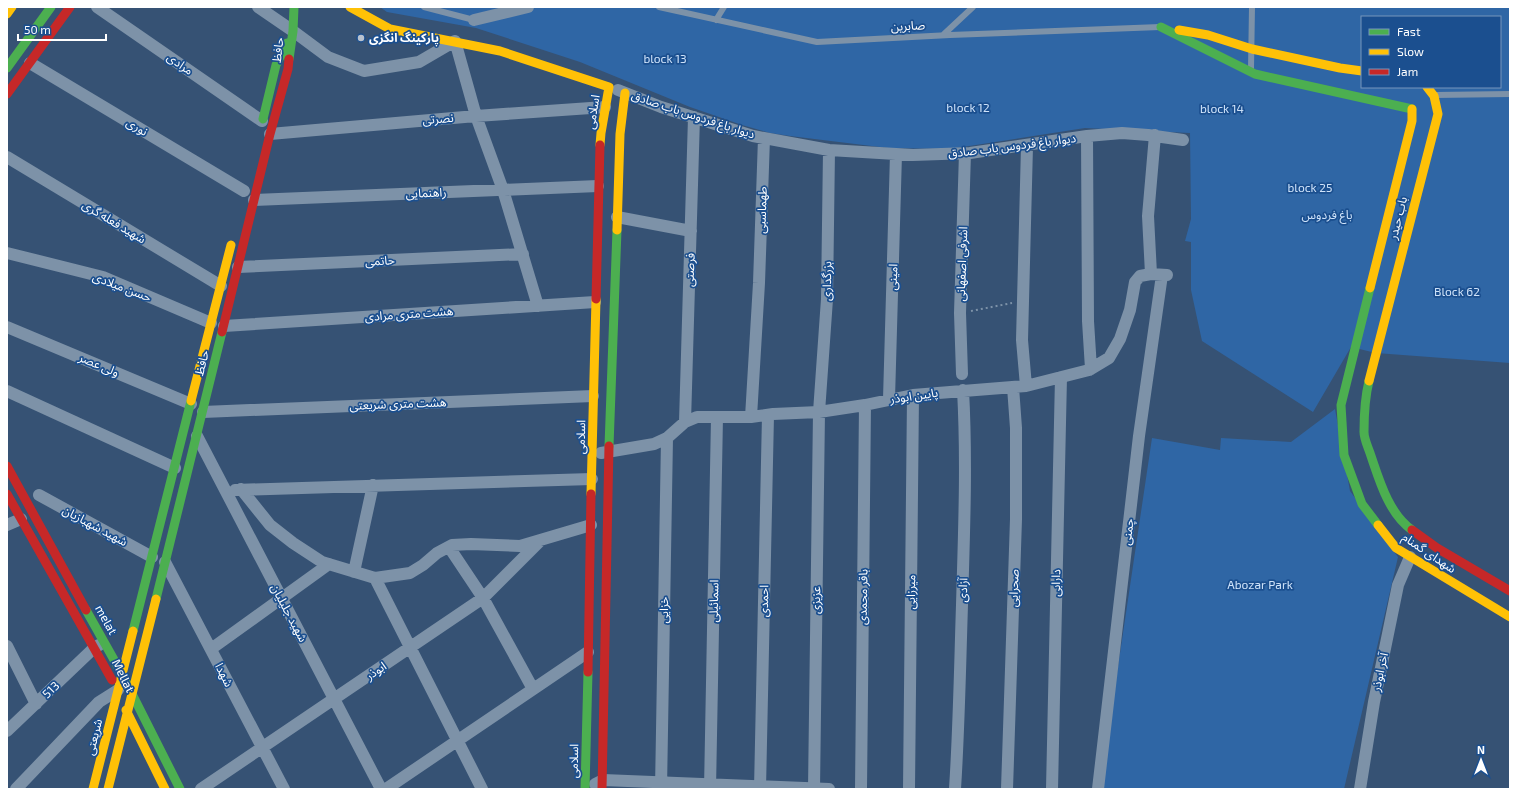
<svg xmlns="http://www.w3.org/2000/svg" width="1517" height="796" font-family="'Exo 2','Noto Sans Arabic',sans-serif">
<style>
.green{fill:#2f66a5;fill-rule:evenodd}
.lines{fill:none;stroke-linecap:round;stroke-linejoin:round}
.path{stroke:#7d92a8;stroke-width:2;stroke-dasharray:2 3;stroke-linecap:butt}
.lane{stroke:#7d92a8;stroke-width:6}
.street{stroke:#7d92a8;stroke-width:12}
.fast{stroke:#4caf50;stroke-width:9}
.slow{stroke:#ffc107;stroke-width:9}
.jam{stroke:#c62828;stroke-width:9}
.poi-dot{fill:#b9c2ce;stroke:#1b4f8f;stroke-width:1.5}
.labels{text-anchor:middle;stroke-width:3.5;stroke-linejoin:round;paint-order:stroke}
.street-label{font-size:12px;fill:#fff;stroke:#1b4f8f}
.poi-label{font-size:12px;font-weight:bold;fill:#fff;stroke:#1b4f8f;text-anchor:start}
.park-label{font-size:12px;fill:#cfe3fa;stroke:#1b4f8f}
</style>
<rect width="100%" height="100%" fill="#365274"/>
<!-- green -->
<path class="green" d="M380,7H1510V363L1376,353L1351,347L1313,412L1202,341L1191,290V242L1185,241L1191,219L1190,133L1085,128L950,149L888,148L790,136L770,133L742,125L690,107L580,62L476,28L387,12ZM1362,17H1500V87H1362Z
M1335,409L1350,491L1398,557L1344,789L1100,788L1152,438L1220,450L1221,438L1291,442Z"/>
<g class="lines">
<!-- path -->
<path class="path" d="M971,311L1012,303"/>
<!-- lane -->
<path class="lane" d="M424,7L474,20
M659,7L817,42L950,35L1160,27
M716,20L724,7
M943,35L973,7
M1251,69L1252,7
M1435,95L1510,94"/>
<!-- street -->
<path class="street" d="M97,7L262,121
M258,7L293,31L328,57L364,71L419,62L455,41L476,116L503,190L538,306
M474,20L528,7
M30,63L244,191
M618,90L661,107L753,136L829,150L913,155L970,153L1087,136L1122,133L1148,135L1183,140
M270,134L476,116L605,107
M1087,136L1088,321L1091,369
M7,157L221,286
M254,200L598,186
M617,217L691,231
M7,253L103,277L211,323
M238,267L523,254
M1151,274L1148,216L1155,135
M224,326L595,302
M7,327L191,404
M962,374L960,313L965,153
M1026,386L1022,340L1027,146
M7,391L175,468
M889,399L896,154
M203,412L593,396
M751,417L759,283L764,138
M685,422L694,117
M197,436L381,789
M601,453L654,444L667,438L685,422L697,417H751L773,414L819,412L865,405L913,395L1026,386L1089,370L1109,358L1120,339L1130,310L1135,282L1140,276L1151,274L1167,275
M241,489L270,525L293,543L322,562L375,578L482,789
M235,490L592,479
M39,495L152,557
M7,525L21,519
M449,547L483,598L533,689
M165,562L284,789
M354,572L373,485
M375,578L410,573L423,565L437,553L452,545L471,544L520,546L591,525
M7,646L36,704
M211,649L329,564
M7,731L94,648L99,645
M595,784L603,780L829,789
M16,789L99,702L118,690
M201,789L483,598L541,540
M386,789L588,652
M661,789L667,438
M710,789L717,417
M760,789L768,415
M814,789L819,412L827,299L829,150
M861,789L865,405
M909,789L913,395
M955,789C959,728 960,666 962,605C964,533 967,462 963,390
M1007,789L1016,519V428L1013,387
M1052,789L1061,377
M1098,789L1139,436L1162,275
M1360,789L1374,702L1398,585L1410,557"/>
<!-- fast -->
<path class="fast" d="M1161,27L1255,74L1412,109
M289,59L293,31L294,7
M7,68L51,7
M263,119L276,65L287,43
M1370,288L1341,405L1344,455L1362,504L1378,525
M1369,381C1365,397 1364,416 1364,432C1364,439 1368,447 1370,453C1379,479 1388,513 1412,530
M609,446L617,230
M156,599L222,332
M86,610L122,674L180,789
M133,631L191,401
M585,789L588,672"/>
<!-- slow -->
<path class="slow" d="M350,7L390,29L500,51L609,87L601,133L600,145
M7,14L12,7
M1179,30L1208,35L1252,49L1340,68L1362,71
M617,230L620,134L625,93
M1370,288L1412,121V109
M1369,381L1438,114L1434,96L1427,87
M191,401L231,245
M591,494L596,299
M1378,525L1396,548L1510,617
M126,710L165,789
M93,789L133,631
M108,789L156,599"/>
<!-- jam -->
<path class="jam" d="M7,94L70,7
M596,299L600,145
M222,332L270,134L288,69L289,59
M7,466L86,610
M7,494L112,680
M1412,530L1437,548L1510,591
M588,672L591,494
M602,789L609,446"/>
</g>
<!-- markers -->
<circle class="poi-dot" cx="361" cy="38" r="4"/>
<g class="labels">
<!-- street labels -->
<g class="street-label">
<text transform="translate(908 26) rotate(-3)" y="4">صابرین</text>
<text transform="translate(278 50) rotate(-83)" y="4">حافظ</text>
<text transform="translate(180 64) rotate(35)" y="4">مرادی</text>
<text transform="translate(593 112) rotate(-81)" y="4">اسلامی</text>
<text transform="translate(693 115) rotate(18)" y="4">دیوار باغ فردوس باب صادق</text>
<text transform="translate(438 119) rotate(-5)" y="4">نصرتی</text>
<text transform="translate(137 127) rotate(31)" y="4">نوری</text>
<text transform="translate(1012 146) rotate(-7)" y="4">دیوار باغ فردوس باب صادق</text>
<text transform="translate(426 193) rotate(-2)" y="4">راهنمایی</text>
<text transform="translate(762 210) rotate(-88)" y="4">طهماسبی</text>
<text transform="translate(1398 218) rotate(-76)" y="4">باب حیدر</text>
<text transform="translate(114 222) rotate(31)" y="4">شهید فعله گری</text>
<text transform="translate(380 261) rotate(-3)" y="4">حاتمی</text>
<text transform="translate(962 264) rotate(-88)" y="4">اشرفی اصفهانی</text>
<text transform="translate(690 270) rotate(-88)" y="4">فرصتی</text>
<text transform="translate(893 277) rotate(-88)" y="4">امینی</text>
<text transform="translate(827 281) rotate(-89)" y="4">بزرگداری</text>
<text transform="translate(122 287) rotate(21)" y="4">حسن میلادی</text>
<text transform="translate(409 314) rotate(-4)" y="4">هشت متری مرادی</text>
<text transform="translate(202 363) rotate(-76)" y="4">حافظ</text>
<text transform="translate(99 365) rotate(23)" y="4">ولی عصر</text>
<text transform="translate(914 396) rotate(-8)" y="4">پایین ابوذر</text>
<text transform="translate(398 404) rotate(-2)" y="4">هشت متری شریعتی</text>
<text transform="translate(581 437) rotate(-89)" y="4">اسلامی</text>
<text transform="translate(95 526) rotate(28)" y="4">شهید شهبازیان</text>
<text transform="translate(1128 532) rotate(-83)" y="4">چمنی</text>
<text transform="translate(1429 553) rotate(34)" y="4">شهدای گمنام</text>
<text transform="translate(1056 583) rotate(-89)" y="4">دارابی</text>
<text transform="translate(1014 588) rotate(-88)" y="4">صحرایی</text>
<text transform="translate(963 590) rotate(-88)" y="4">آزادی</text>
<text transform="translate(911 592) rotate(-89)" y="4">میرزایی</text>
<text transform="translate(863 597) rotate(-89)" y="4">باقر محمدی</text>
<text transform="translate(816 600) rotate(-89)" y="4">عزیزی</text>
<text transform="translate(714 601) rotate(-89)" y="4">اسمائیلی</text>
<text transform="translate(764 601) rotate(-89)" y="4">احمدی</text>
<text transform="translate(664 610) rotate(-89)" y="4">خزایی</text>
<text transform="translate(289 613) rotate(62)" y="4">شهید جلیلیان</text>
<text transform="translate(106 620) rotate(61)" y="4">melat</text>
<text transform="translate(376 671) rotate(-34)" y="4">ابوذر</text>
<text transform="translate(1380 672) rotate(-78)" y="4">آخر ابوذر</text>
<text transform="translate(224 675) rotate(63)" y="4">شهدا</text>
<text transform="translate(123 676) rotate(63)" y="4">Mellat</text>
<text transform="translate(51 690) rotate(-44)" y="4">513</text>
<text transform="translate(94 737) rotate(-76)" y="4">شریعتی</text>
<text transform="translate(574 761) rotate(-89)" y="4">اسلامی</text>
</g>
<!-- poi labels -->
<g class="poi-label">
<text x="369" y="42">پارکینگ انگزی</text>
</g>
<!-- park labels -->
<g class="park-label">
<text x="665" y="63">block 13</text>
<text x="968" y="112">block 12</text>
<text x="1222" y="113">block 14</text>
<text x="1310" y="192">block 25</text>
<text x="1327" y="219">باغ فردوس</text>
<text x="1457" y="296">Block 62</text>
<text x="1260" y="589">Abozar Park</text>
</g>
</g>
<!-- border -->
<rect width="1517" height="796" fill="none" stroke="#ffffff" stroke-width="16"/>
<!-- legend -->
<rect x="1361" y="16" width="140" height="72" fill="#1b4f8f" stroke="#7695bc"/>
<rect x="1369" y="29" width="20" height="6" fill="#4caf50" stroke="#7695bc"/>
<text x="1397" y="36" font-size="12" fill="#ffffff">Fast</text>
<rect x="1369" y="49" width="20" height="6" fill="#ffc107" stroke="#7695bc"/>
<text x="1397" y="56" font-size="12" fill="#ffffff">Slow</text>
<rect x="1369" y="69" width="20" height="6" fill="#c62828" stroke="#7695bc"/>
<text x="1397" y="76" font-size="12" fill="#ffffff">Jam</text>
<!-- north arrow -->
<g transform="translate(1481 760)" stroke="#1b4f8f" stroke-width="3" paint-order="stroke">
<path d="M0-3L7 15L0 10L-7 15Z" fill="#ffffff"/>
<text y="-6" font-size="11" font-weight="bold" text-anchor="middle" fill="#ffffff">N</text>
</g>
<!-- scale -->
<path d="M18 34v6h88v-6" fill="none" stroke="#ffffff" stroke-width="2"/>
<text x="24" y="34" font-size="12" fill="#ffffff" stroke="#1b4f8f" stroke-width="3" paint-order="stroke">50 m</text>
</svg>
